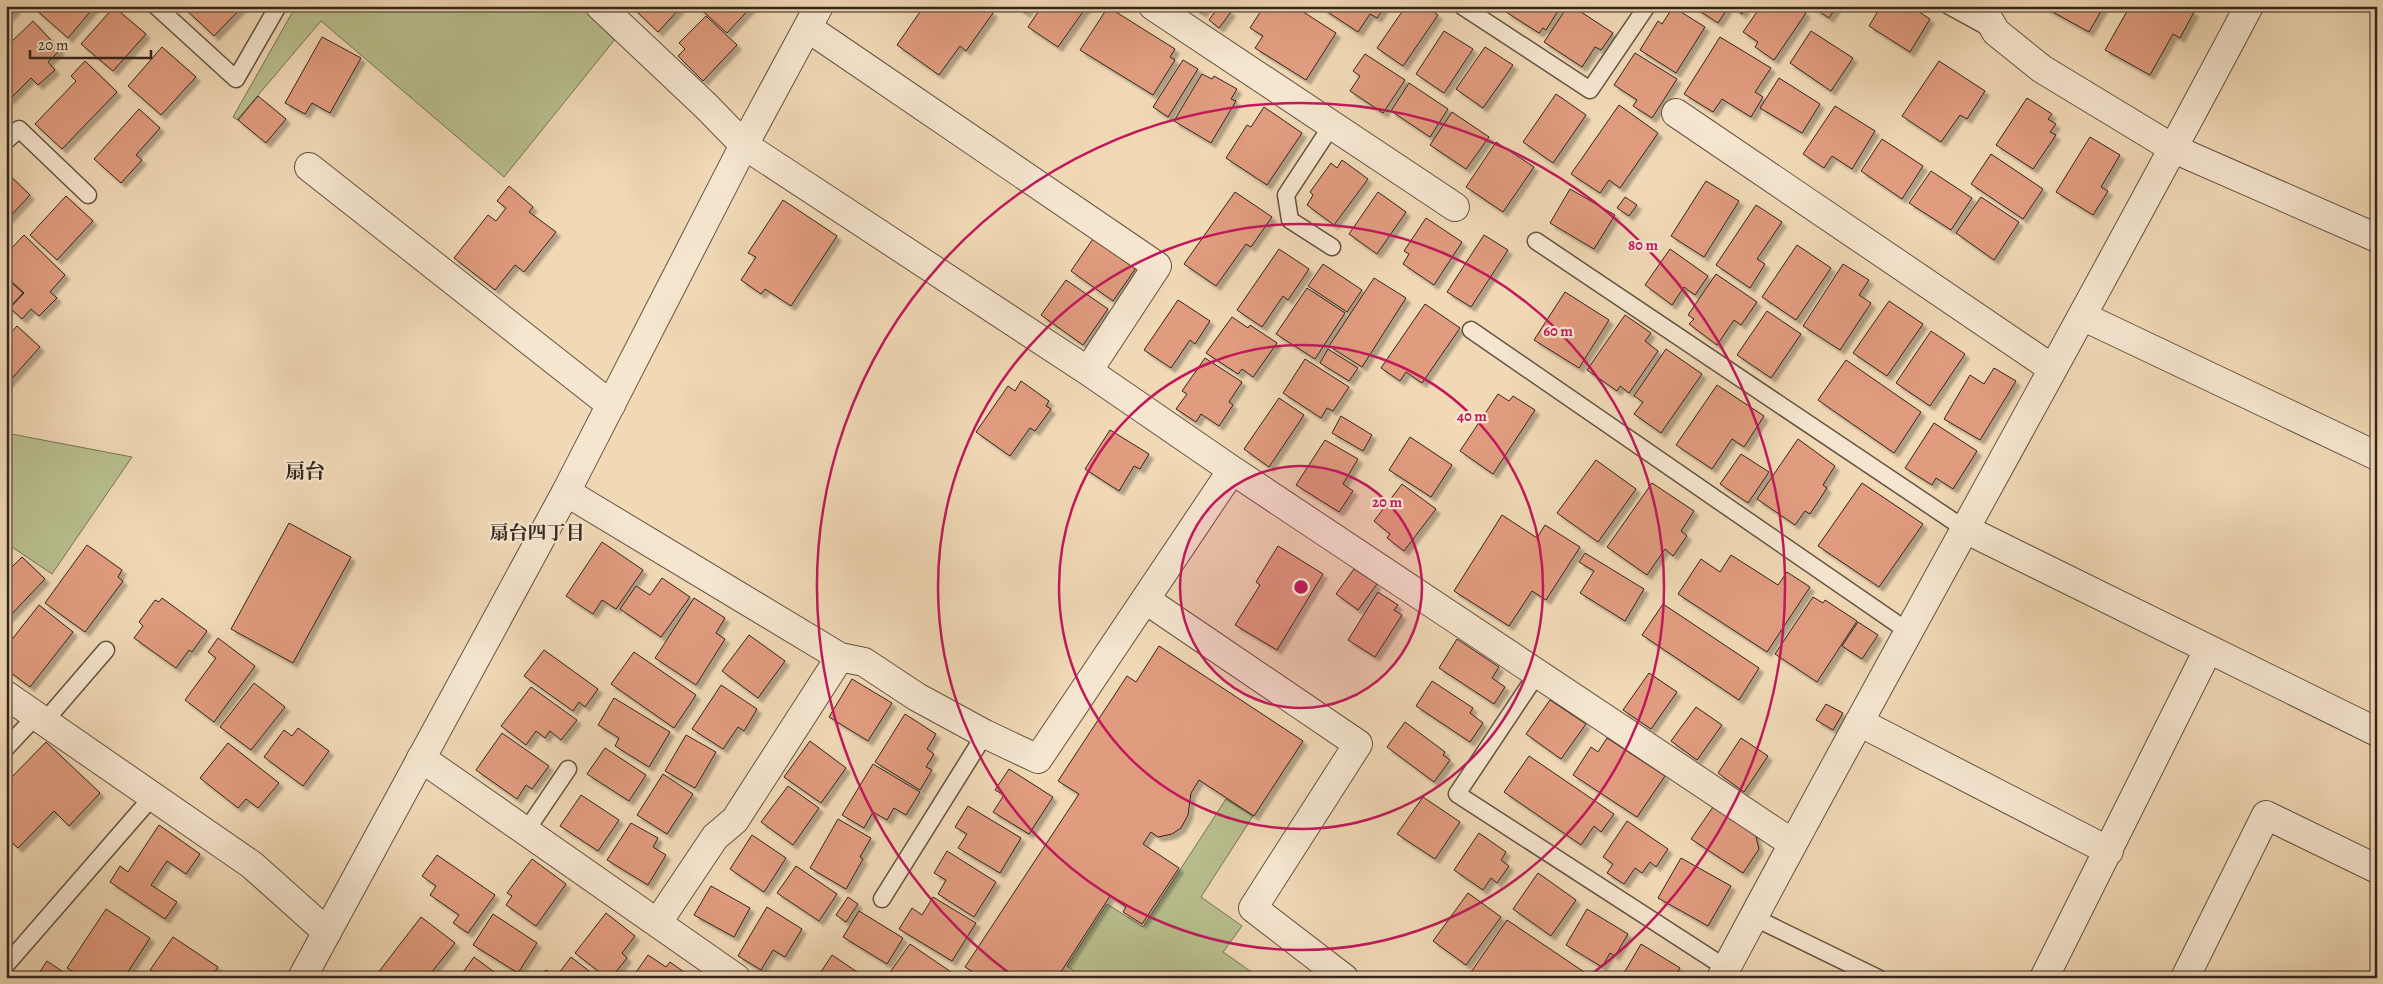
<svg xmlns="http://www.w3.org/2000/svg" width="2383" height="984" font-family="Alegreya,'Noto Serif JP',serif">
<style>
.green{fill:#b9bf8e;stroke:#767256}
.building{fill:#e19c7f;stroke:#34251d;filter:url(#shadow)}
.lines{fill:none;stroke-linecap:round;stroke-linejoin:round}
.service-casing{stroke:#635243;stroke-width:19}
.minor-casing{stroke:#635243;stroke-width:30}
.tertiary-casing{stroke:#635243;stroke-width:30}
.service{stroke:#f6e6d0;stroke-width:16}
.minor{stroke:#f6e6d0;stroke-width:28}
.tertiary{stroke:#f6e6d0;stroke-width:28}
.ring{fill:none;stroke:#c2185b;stroke-width:2.5}
.labels{text-anchor:middle;stroke-width:4.5;stroke-linejoin:round;paint-order:stroke}
.neighbourhood-label{font-size:19px;font-weight:bold;fill:#34251d;stroke:#f6e6d0}
.quarter-label{font-size:20px;font-weight:bold;fill:#34251d;stroke:#f6e6d0}
.centre{fill:#c2185b;stroke:#f6e6d0;stroke-width:2.5}
.ring-label{font-size:15px;text-anchor:middle;font-weight:bold;fill:#c2185b;stroke:#f6e6d0;stroke-width:4.5;stroke-linejoin:round;paint-order:stroke}
</style>
<defs>
<filter id="shadow"><feDropShadow dx="4.5" dy="4.5" stdDeviation="1" flood-color="#0004"/></filter>
</defs>
<rect width="100%" height="100%" fill="#f1d9b6"/>
<filter id="stains"><feTurbulence type="fractalNoise" baseFrequency=".004" numOctaves="4"/><feColorMatrix values="0 0 0 0 .2 0 0 0 0 .09 0 0 0 0 .02 0 0 0 .5 -.17"/></filter>
<radialGradient id="worn" r=".72"><stop offset=".6" stop-color="#630" stop-opacity="0"/><stop offset="1" stop-color="#630" stop-opacity=".3"/></radialGradient>
<!-- green -->
<path class="green" d="M296,6H582L616,38L504,177L321,21L237,120L233,117Z
M6,433L132,457L52,574L6,543Z
M1226,799L1253,816L1201,897L1242,926L1223,952L1260,978H1083L1067,966L1107,904L1143,927Z"/>
<!-- building -->
<path class="building" d="M6,6H18L9,17L6,15Z
M38,6H95L68,38L35,9Z
M182,6H243L214,36Z
M631,6H682L658,32Z
M697,6H752L727,33Z
M924,6H984L993,13L966,51L960,46L939,75L897,45Z
M1016,6H1030L1026,13Z
M1042,6H1087L1058,47L1028,27Z
M1192,6H1207L1202,13Z
M1219,6H1223L1231,12L1219,28L1209,20Z
M1264,6H1294L1336,33L1306,80L1255,48L1263,36L1250,28Z
M1325,6H1385L1377,18L1370,14L1358,32L1323,9Z
M1406,6H1425L1438,15L1403,66L1377,48Z
M1509,6H1561L1546,30L1543,28L1539,33L1506,12Z
M1568,6H1572L1613,33L1601,50L1595,47L1582,67L1544,42Z
M1692,6H1729L1718,23Z
M1731,6H1746L1742,14Z
M1761,6H1796L1806,13L1774,60L1755,47L1758,42L1743,32Z
M1811,6H1837L1829,18Z
M1881,6H1910L1930,19L1910,52L1869,26Z
M2042,6H2104L2089,32Z
M2130,6H2184L2194,12L2180,38L2173,34L2150,75L2105,50Z
M114,7L146,34L113,71L81,44Z
M1108,7L1175,49L1170,57L1175,60L1153,95L1080,50Z
M1673,7L1705,27L1676,73L1640,50L1658,21L1662,24Z
M706,16L737,45L703,81L678,56L685,49L679,43Z
M33,21L60,50L48,62L55,70L38,85L31,78L9,100L6,97V47Z
M1444,31L1473,49L1444,93L1416,74Z
M1811,31L1853,58L1831,91L1790,63Z
M322,37L361,58L330,113L312,103L305,114L285,103Z
M1720,37L1771,68L1755,92L1763,97L1751,117L1722,99L1713,112L1684,94Z
M162,47L196,77L161,115L128,86Z
M1485,47L1513,65L1483,108L1456,89Z
M1635,53L1677,79L1652,118L1633,106L1637,100L1614,85Z
M1365,54L1405,80L1383,113L1350,91L1360,76L1353,71Z
M1183,60L1198,69L1168,117L1153,107Z
M85,61L117,92L62,149L35,124L76,81L71,76Z
M1939,61L1985,91L1967,119L1960,115L1941,142L1902,116Z
M1202,74L1212,79L1214,76L1237,89L1231,99L1236,101L1211,143L1174,121Z
M1779,78L1820,104L1802,133L1760,108Z
M1409,83L1448,109L1430,137L1391,111Z
M1556,94L1586,115L1553,163L1523,142Z
M258,96L286,119L266,143L238,120Z
M2027,98L2052,114L2048,119L2056,124L2050,132L2056,135L2033,169L1996,145Z
M1619,105L1658,133L1620,188L1609,180L1600,193L1571,174Z
M1835,106L1875,131L1852,169L1832,156L1824,168L1803,154Z
M1264,107L1302,133L1267,185L1226,158L1247,125L1251,127Z
M139,109L160,128L136,155L142,160L121,183L94,159Z
M1452,112L1489,137L1466,169L1430,145Z
M2090,137L2120,155L2101,187L2108,191L2093,215L2056,192Z
M1882,139L1923,166L1902,199L1861,171Z
M1496,142L1534,167L1503,212L1466,187Z
M1991,154L2043,189L2023,219L1971,184Z
M1342,160L1368,179L1334,225L1307,205L1313,195L1310,192L1331,163L1337,168Z
M1931,171L1972,198L1951,230L1909,203Z
M6,172L30,195L6,221Z
M1706,181L1739,201L1704,257L1671,236Z
M509,186L533,207L529,212L556,232L524,272L515,265L495,290L454,258L488,215L496,221L506,208L497,201Z
M1570,189L1615,215L1594,249L1550,223Z
M1235,192L1272,217L1251,247L1246,244L1216,286L1184,264Z
M1378,192L1406,212L1377,254L1349,234Z
M66,196L93,221L57,260L30,235Z
M1625,197L1637,205L1629,216L1617,208Z
M1981,197L2019,222L1994,260L1956,233Z
M783,200L837,236L791,306L765,289L761,294L741,280L756,257L748,253Z
M1756,205L1782,222L1757,259L1765,264L1750,288L1716,265Z
M1426,218L1462,242L1434,285L1403,264L1409,254L1404,251Z
M24,235L65,275L50,292L57,298L39,316L31,309L22,319L10,308L24,293L6,276V254Z
M1484,235L1508,250L1471,307L1447,292Z
M1095,236L1138,265L1113,301L1071,271Z
M1797,245L1831,268L1796,320L1762,297Z
M1279,249L1309,269L1288,300L1283,296L1262,327L1237,310Z
M1670,249L1708,276L1695,295L1684,287L1672,305L1645,285Z
M1323,264L1362,290L1347,312L1308,286Z
M1843,264L1869,280L1859,295L1871,303L1840,350L1803,326Z
M1716,274L1757,302L1741,325L1734,320L1717,345L1689,324L1694,319L1688,315Z
M6,278L23,293L6,311Z
M1374,278L1406,298L1362,367L1329,346Z
M1066,280L1108,309L1083,345L1041,315Z
M1307,288L1345,313L1315,359L1276,334Z
M1565,292L1609,320L1579,368L1534,340Z
M1178,300L1210,321L1195,344L1190,340L1171,368L1144,350Z
M1889,301L1923,324L1887,376L1853,353Z
M1425,304L1460,328L1422,383L1406,372L1400,381L1381,368Z
M1767,311L1801,334L1771,378L1737,355Z
M1625,315L1651,333L1645,341L1658,351L1629,393L1620,386L1617,391L1587,370Z
M1232,317L1248,328L1250,325L1277,343L1253,377L1242,369L1238,374L1206,353Z
M17,326L40,347L6,385V338Z
M1931,331L1965,354L1930,406L1896,383Z
M1328,349L1358,368L1349,381L1320,363Z
M1666,349L1702,374L1661,433L1634,414L1643,402L1634,396Z
M1205,358L1242,382L1229,402L1233,405L1219,426L1201,414L1196,422L1176,409L1187,394L1182,391Z
M1305,359L1349,387L1333,411L1327,408L1321,418L1283,393Z
M1846,360L1921,412L1894,453L1818,400Z
M1994,368L2016,381L1980,440L1944,419L1970,375L1984,384Z
M1021,381L1049,401L1046,406L1051,409L1035,431L1030,428L1010,456L976,432L1008,386L1015,391Z
M1717,385L1764,416L1744,447L1732,439L1712,469L1676,445Z
M1498,394L1509,401L1513,396L1535,410L1493,474L1460,451Z
M1279,398L1304,415L1269,467L1244,449Z
M1341,416L1372,435L1363,451L1332,433Z
M1934,423L1977,451L1953,489L1936,478L1932,485L1905,468Z
M1110,430L1149,454L1140,469L1134,466L1119,491L1085,469Z
M1410,437L1452,465L1431,497L1389,470Z
M1798,439L1835,466L1823,485L1827,488L1810,514L1805,511L1795,525L1757,499Z
M1325,440L1358,459L1343,484L1353,491L1339,512L1296,485Z
M1741,454L1769,472L1748,503L1720,484Z
M1596,460L1636,489L1598,542L1557,513Z
M1652,483L1694,511L1681,531L1687,536L1673,556L1665,549L1647,575L1607,547Z
M1862,483L1923,524L1879,587L1818,546Z
M1402,484L1436,509L1404,551L1387,538L1390,534L1374,521Z
M1502,515L1537,538L1545,525L1580,547L1546,600L1532,591L1509,626L1454,591Z
M289,523L351,557L293,663L231,629Z
M602,542L643,570L616,609L602,600L593,614L566,596Z
M87,545L122,570L118,577L123,581L85,632L45,603Z
M1278,546L1323,574L1277,650L1235,625L1260,585L1256,582Z
M1585,553L1644,589L1625,621L1580,593L1594,571L1579,562Z
M1731,555L1778,585L1787,572L1810,587L1767,652L1678,594L1701,559L1720,572Z
M22,557L45,579L6,620V573Z
M1354,569L1377,584L1358,610L1336,594Z
M662,578L690,597L661,637L620,609L636,586L650,595Z
M1378,592L1398,605L1394,610L1402,615L1375,657L1348,640Z
M1813,597L1823,603L1825,600L1857,621L1817,682L1775,654Z
M162,598L207,631L192,652L189,650L176,668L134,638L143,626L139,622L155,600L159,602Z
M694,598L725,618L716,633L725,639L696,685L655,658Z
M1663,604L1759,668L1739,700L1642,635Z
M39,605L73,632L30,687L6,669V647Z
M1858,622L1878,635L1862,659L1842,646Z
M749,635L785,661L758,698L722,671Z
M218,638L255,666L214,722L185,700L216,658L208,652Z
M1457,639L1499,667L1492,678L1505,687L1494,704L1439,668Z
M1159,646L1303,741L1254,816L1199,780L1191,793L1188,815L1181,828L1172,834L1158,837L1151,832L1143,844L1179,868L1142,924L1123,912L1126,907L1110,896L1057,978H982L965,967L1079,794L1058,781L1127,676L1136,682Z
M544,650L598,689L585,707L579,702L573,711L524,676Z
M634,652L696,695L674,728L611,684Z
M1649,673L1677,692L1651,729L1623,710Z
M852,679L892,703L868,741L829,717Z
M1432,681L1473,708L1470,713L1483,723L1470,742L1416,706Z
M254,683L285,707L251,750L220,727Z
M721,685L757,709L744,731L738,727L723,749L692,729Z
M531,687L577,720L561,740L550,731L545,738L536,731L526,745L501,726Z
M614,698L670,732L649,767L615,746L619,738L598,725Z
M1550,700L1586,724L1561,759L1526,734Z
M1826,704L1843,713L1833,730L1816,720Z
M1696,707L1722,725L1697,760L1671,741Z
M905,714L936,734L927,749L934,754L926,767L932,770L920,790L875,762Z
M1405,722L1445,752L1443,755L1450,760L1434,782L1387,747Z
M298,728L329,751L303,786L264,757L284,730L292,736Z
M502,733L549,766L532,789L526,785L517,799L476,770Z
M686,735L716,752L695,788L665,771Z
M1607,738L1665,776L1637,817L1573,775L1591,747L1598,752Z
M1741,738L1768,756L1744,792L1718,773Z
M810,741L846,768L821,803L784,777Z
M46,742L100,793L69,826L54,811L18,848L6,837V783Z
M228,743L279,783L258,808L246,799L238,808L200,778Z
M605,748L646,775L629,801L587,774Z
M1529,756L1614,814L1601,832L1594,826L1581,845L1504,792Z
M873,764L920,792L906,815L894,808L887,820L873,812L864,828L842,815Z
M1009,769L1053,797L1029,834L993,812L1004,795L995,790Z
M663,774L693,794L667,834L637,815Z
M788,786L819,808L793,845L761,822Z
M581,795L619,820L598,851L560,826Z
M1423,797L1460,822L1435,859L1397,834Z
M968,806L1021,838L1000,873L958,848L967,834L955,827Z
M1713,807L1755,833L1759,849L1743,873L1691,839Z
M838,819L871,838L860,857L863,859L846,889L810,868Z
M1627,821L1668,849L1656,867L1650,862L1642,873L1635,868L1624,884L1607,873L1613,864L1603,857Z
M631,823L658,838L653,847L666,855L648,885L607,860Z
M159,825L200,854L186,874L167,861L151,885L177,902L165,919L110,882L120,866L128,872Z
M1479,833L1506,852L1501,860L1509,866L1497,883L1491,878L1483,890L1454,870Z
M752,835L786,858L764,892L730,869Z
M947,851L996,882L974,917L938,894L946,880L934,873Z
M437,855L495,895L468,933L453,923L459,915L430,895L436,886L422,876Z
M1681,858L1731,886L1708,926L1658,898Z
M532,859L566,884L536,926L506,905L512,896L507,893Z
M796,866L837,894L819,921L777,893Z
M1538,873L1576,900L1551,936L1513,909Z
M711,886L750,908L734,937L694,915Z
M1468,893L1501,917L1466,965L1433,941Z
M848,897L858,904L846,922L836,915Z
M933,897L976,923L952,961L899,929L912,908L922,915Z
M767,907L802,929L785,957L773,950L761,970L738,956Z
M106,909L150,938L124,978H82L67,968Z
M1587,909L1628,934L1615,956L1610,953L1602,967L1566,945Z
M859,911L903,938L887,964L843,937Z
M606,913L635,936L622,953L627,958L611,978H607L575,953Z
M493,914L537,943L518,973L473,945Z
M421,917L455,943L427,978H374Z
M1507,920L1593,978H1467Z
M173,937L218,967L211,978H162L150,970Z
M910,944L954,974L951,978H886Z
M1641,944L1680,968L1674,978H1621Z
M648,955L666,967L670,962L692,978H632Z
M832,955L866,978H817Z
M474,957L502,978H459Z
M571,957L598,978H540L546,970L556,977Z
M47,961L72,978H36Z"/>
<g class="lines">
<defs>
<path id="service" d="M156,6L236,79L278,6
M1462,6L1590,90L1647,6
M1949,6L1993,30
M1332,125L1286,195L1290,220L1332,247
M6,141L19,129L88,195
M1536,241L1965,529
M1471,330L1909,632
M1537,674L1457,794L1726,968
M44,722L106,650
M6,748L36,716
M526,831L568,769
M882,899L985,734
M1753,917L1878,978
M6,965L153,796"/>
<path id="minor" d="M600,6L706,106L744,145L1088,371L1232,470L1792,843
M1153,6L1455,207
M1981,6L1996,32L2042,69L2174,149L2377,238
M808,28L1157,266L1088,371
M1676,113L2053,369
M309,167L611,405
M2082,316L2377,456
M566,492L840,657L735,820L715,837L658,922
M1965,529L2377,732
M1146,600L1358,744L1253,908L1344,978
M840,657L864,662L917,697L985,734L1038,759L1232,470
M6,695L252,865L327,932
M1859,722L2109,851
M421,758L736,978
M1721,978C1894,652 2077,332 2249,6
M2044,978L2208,650
M2185,978L2266,815L2377,869"/>
<path id="tertiary" d="M302,978L566,492L744,145L819,6"/>
</defs>
<!-- service casing -->
<use href="#service" class="service-casing"/>
<!-- minor casing -->
<use href="#minor" class="minor-casing"/>
<!-- tertiary casing -->
<use href="#tertiary" class="tertiary-casing"/>
<!-- service -->
<use href="#service" class="service"/>
<!-- minor -->
<use href="#minor" class="minor"/>
<!-- tertiary -->
<use href="#tertiary" class="tertiary"/>
</g>
<!-- distance rings -->
<circle cx="1301" cy="587" r="121" fill="#c2185b" fill-opacity=".12"/>
<g class="ring">
<circle cx="1301" cy="587" r="121"/>
<circle cx="1301" cy="587" r="242"/>
<circle cx="1301" cy="587" r="363"/>
<path d="M1013 976A484 484 0 1 1 1589 976"/>
</g>
<g class="labels">
<!-- neighbourhood labels -->
<g class="neighbourhood-label">
<text x="537" y="539">扇台四丁目</text>
</g>
<!-- quarter labels -->
<g class="quarter-label">
<text x="305" y="478">扇台</text>
</g>
</g>
<circle cx="1301" cy="587" r="8" class="centre"/>
<g class="ring-label">
<text x="1643" y="250">80 m</text>
<text x="1558" y="336">60 m</text>
<text x="1472" y="421">40 m</text>
<text x="1387" y="507">20 m</text>
</g>
<!-- margin -->
<rect width="2383" height="984" fill="none" stroke="#f1d9b6" stroke-width="25"/>
<rect x="8" y="8" width="2368" height="969" fill="none" stroke="#34251d" stroke-width="2.5"/>
<rect x="12" y="12" width="2358" height="959" fill="none" stroke="#34251d"/>
<!-- scale -->
<path d="M30 50v8h121v-8" fill="none" stroke="#34251d" stroke-width="2.5"/>
<text x="38" y="50" font-size="15" fill="#34251d" stroke="#f6e6d0" stroke-width="4" paint-order="stroke">20 m</text>
<rect width="100%" height="100%" filter="url(#stains)"/>
<rect width="100%" height="100%" fill="url(#worn)"/>
</svg>
